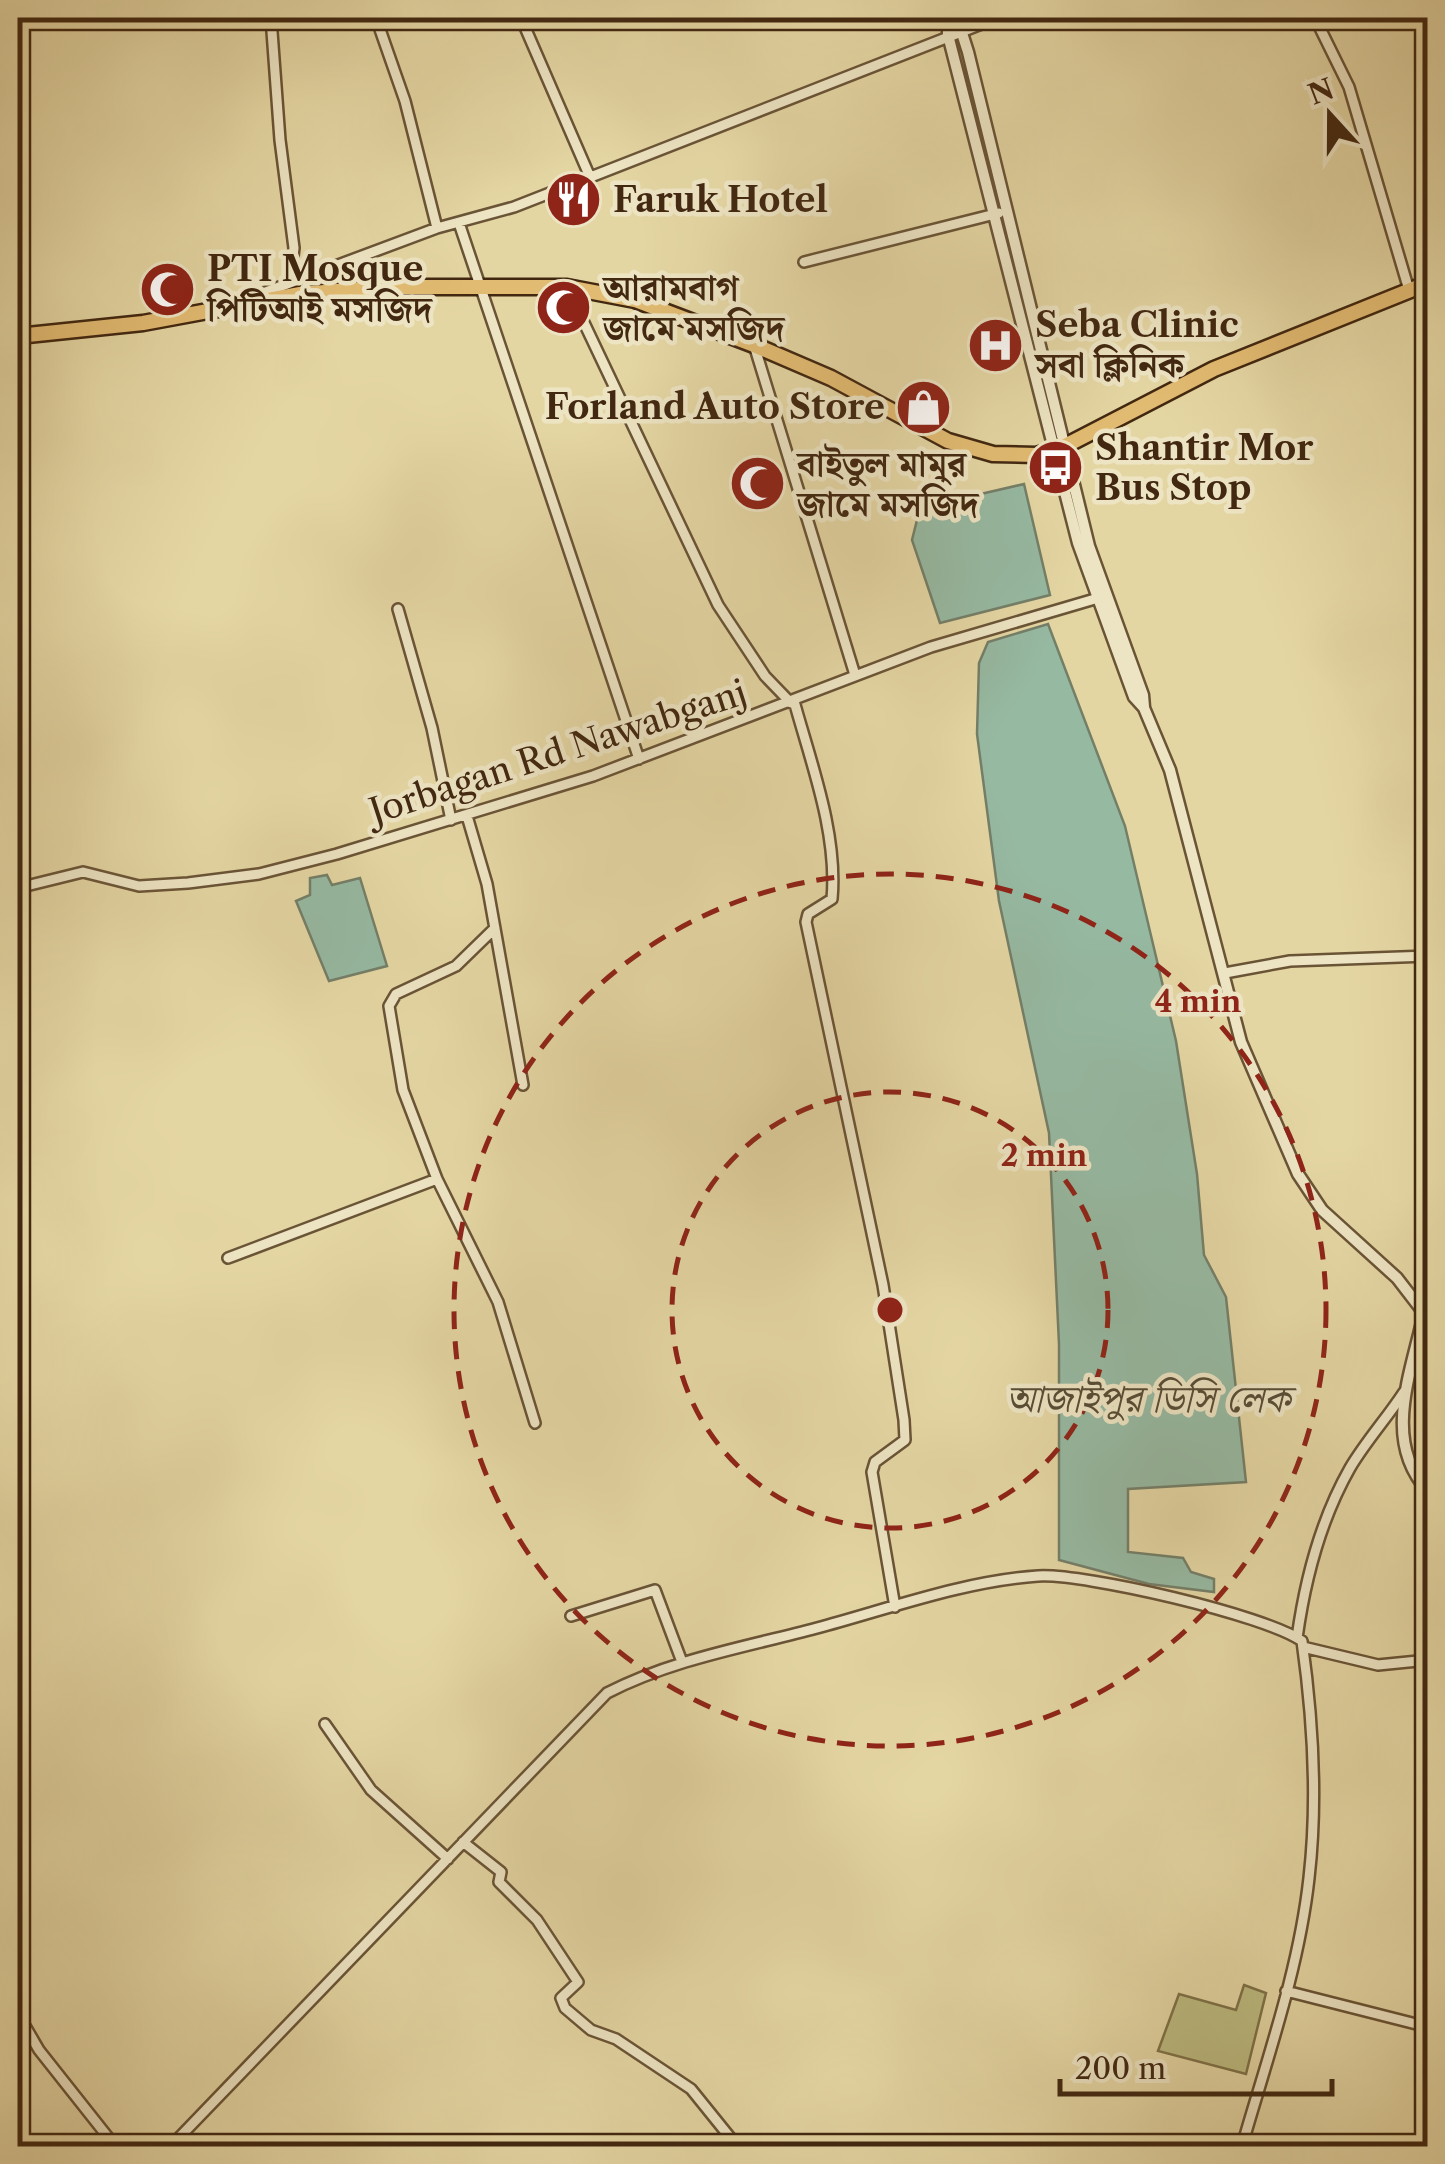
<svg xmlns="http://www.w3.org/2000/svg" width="1445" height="2164" font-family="'Libre Caslon Text','Noto Serif Bengali',serif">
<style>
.green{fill:#bcbb80;stroke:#7f7248;stroke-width:2.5}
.water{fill:#96b9a2;stroke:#747f68;stroke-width:2.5}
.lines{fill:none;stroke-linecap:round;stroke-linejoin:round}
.minor-casing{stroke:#6a5436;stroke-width:14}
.tertiary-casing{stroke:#6a5436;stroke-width:15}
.trunk-casing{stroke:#422811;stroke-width:19}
.minor{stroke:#ede4c3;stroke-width:9}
.tertiary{stroke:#ede4c3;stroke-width:10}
.trunk{stroke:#e2bb72;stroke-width:14}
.ring{fill:none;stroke:#8f2418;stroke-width:5;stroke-dasharray:18 12}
.labels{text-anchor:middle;stroke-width:9;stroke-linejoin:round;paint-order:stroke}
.poi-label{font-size:35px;font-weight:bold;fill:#422811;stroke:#ede4c3;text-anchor:start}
.street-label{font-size:35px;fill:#422811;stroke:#ede4c3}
.water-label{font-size:38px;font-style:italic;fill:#574c35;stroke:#ede4c3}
.centre{fill:#8f2418;stroke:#ede4c3;stroke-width:5}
.ring-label{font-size:30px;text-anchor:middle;font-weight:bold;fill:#8f2418;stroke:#ede4c3;stroke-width:9;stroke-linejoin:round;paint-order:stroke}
</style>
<rect width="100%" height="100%" fill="#e4d6a3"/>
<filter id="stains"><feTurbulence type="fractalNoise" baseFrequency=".002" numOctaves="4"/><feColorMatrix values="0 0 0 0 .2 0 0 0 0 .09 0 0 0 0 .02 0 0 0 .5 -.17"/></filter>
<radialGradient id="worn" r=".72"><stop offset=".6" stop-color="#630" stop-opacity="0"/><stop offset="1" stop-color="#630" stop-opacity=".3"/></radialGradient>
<!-- green -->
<path class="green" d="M1244,1985L1266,1993L1246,2074L1158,2051L1179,1994L1236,2010Z"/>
<!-- water -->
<path class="water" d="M1024,484L1050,595L940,623L912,540L920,508Z
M1048,624L1125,826L1176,1041L1197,1174L1204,1255L1226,1297L1246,1482L1128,1489V1552L1183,1558L1191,1572L1214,1579V1592L1149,1584L1059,1560V1344L1049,1133L999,901L977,734L979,663L988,642Z
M327,875L332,885L360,878L387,966L329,981L296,901L310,895V878Z"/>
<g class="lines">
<defs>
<path id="minor" d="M271,18L280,140L294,248L290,280
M376,18L405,101L437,228
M521,18L590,177
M1228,18H1233
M1315,18L1349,87L1409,290
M459,223L639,759
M804,262L999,213
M1421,285L1428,304
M567,287L718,605L765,676L791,703
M247,299L437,228L514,207L997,18
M754,345L855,675
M398,609L432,728L451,820
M794,701C811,763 838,834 832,899L808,914L806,922L883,1285L904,1420L905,1440L875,1462L872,1472L895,1607
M467,816L487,884L523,1085
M18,888L83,872L139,886L188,883L259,874L337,854L593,776L931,647L1105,596
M495,928L456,966L396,994L389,1006L403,1090L437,1179L498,1302L535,1423
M1225,973L1290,961L1428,956
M228,1258L437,1179
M571,1616L655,1590L682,1662
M1297,1638C1305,1580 1321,1519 1350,1468C1366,1441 1387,1418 1404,1392
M1303,1647L1378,1665L1428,1660
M325,1724L371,1790L448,1859
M463,1842L501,1872L499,1882L537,1920L578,1982L561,1998L565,2008L591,2030L616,2039L691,2089L737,2146
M1286,1991L1428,2027
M18,2014L39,2050L115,2146
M171,2146L607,1693C673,1659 746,1647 817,1628C888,1609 964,1581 1038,1576C1084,1573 1265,1615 1302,1641C1313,1719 1318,1800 1309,1878C1299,1969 1267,2059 1242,2146"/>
<path id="tertiary" d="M948,18V35L1078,543L1134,697L1144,708L1170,770L1241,1042L1298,1174L1322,1210L1397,1278L1424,1313C1412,1371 1381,1441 1428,1491
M950,18L961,30L968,52L1089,546L1143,695L1144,707"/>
<path id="trunk" d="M18,336L143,323L300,294L386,287H567L635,300L754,345L831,378L948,441L993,454L1036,455L1065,446L1214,369L1428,283"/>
</defs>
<!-- minor casing -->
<use href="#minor" class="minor-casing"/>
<!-- tertiary casing -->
<use href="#tertiary" class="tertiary-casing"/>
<!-- trunk casing -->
<use href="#trunk" class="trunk-casing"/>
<!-- minor -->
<use href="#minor" class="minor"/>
<!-- tertiary -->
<use href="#tertiary" class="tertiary"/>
<!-- trunk -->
<use href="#trunk" class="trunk"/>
</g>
<!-- distance rings -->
<g class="ring">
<circle cx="890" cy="1310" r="218"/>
<circle cx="890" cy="1310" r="436"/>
</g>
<!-- icons -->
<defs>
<symbol id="restaurant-disc" viewBox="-11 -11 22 22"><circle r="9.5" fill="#8f2418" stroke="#ede4c3"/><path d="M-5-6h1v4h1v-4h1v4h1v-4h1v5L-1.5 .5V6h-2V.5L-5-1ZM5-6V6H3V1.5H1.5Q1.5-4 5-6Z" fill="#fff"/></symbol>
<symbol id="mosque-disc" viewBox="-11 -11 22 22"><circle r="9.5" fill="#8f2418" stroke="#ede4c3"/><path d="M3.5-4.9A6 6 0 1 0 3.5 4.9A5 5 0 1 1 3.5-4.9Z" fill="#fff"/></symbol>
<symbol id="hospital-disc" viewBox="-11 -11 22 22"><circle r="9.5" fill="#8f2418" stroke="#ede4c3"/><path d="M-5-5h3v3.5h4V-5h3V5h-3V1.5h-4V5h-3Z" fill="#fff"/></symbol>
<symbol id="shop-disc" viewBox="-11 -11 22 22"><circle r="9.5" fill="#8f2418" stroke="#ede4c3"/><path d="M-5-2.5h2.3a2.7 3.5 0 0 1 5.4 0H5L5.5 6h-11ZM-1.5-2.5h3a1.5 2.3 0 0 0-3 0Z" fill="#fff"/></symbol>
<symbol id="bus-disc" viewBox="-11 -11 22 22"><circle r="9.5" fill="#8f2418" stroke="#ede4c3"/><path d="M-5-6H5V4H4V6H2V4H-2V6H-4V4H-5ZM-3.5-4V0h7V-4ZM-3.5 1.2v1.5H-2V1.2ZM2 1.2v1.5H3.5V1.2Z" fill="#fff"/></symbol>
</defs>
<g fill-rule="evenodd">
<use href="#restaurant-disc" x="542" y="168" width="63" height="63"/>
<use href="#mosque-disc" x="136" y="258" width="63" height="63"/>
<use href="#mosque-disc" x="532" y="276" width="63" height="63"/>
<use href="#hospital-disc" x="964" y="314" width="63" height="63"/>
<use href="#shop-disc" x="892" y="376" width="63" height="63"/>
<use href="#bus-disc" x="1024" y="436" width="63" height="63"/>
<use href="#mosque-disc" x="726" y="452" width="63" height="63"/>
</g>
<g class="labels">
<!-- poi labels -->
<g class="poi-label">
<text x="613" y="212">Faruk Hotel</text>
<text x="207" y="281">PTI Mosque<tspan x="207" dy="40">পিটিআই মসজিদ</tspan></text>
<text x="603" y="300">আরামবাগ<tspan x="603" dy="40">জামে মসজিদ</tspan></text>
<text x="1035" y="337">Seba Clinic<tspan x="1035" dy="40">সবা ক্লিনিক</tspan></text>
<text x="885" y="419" text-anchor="end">Forland Auto Store</text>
<text x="1095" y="460">Shantir Mor<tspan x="1095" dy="40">Bus Stop</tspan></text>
<text x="797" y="476">বাইতুল মামুর<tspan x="797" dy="40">জামে মসজিদ</tspan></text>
</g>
<!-- street labels -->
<g class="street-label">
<text transform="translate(558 752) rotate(-18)" y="12">Jorbagan Rd Nawabganj</text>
</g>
<!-- water labels -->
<g class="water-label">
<text x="1148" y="1412">আজাইপুর ডিসি লেক</text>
</g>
</g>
<circle cx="890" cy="1310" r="15" class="centre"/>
<g class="ring-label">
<text x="1198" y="1012">4 min</text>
<text x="1044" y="1166">2 min</text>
</g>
<!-- margin -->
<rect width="1445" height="2164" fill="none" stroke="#e4d6a3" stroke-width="60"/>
<rect x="20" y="20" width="1405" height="2124" fill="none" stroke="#422811" stroke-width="5"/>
<rect x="30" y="30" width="1385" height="2104" fill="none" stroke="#422811" stroke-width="2.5"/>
<!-- north arrow -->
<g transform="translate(1330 115) rotate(339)" stroke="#ede4c3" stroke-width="8" paint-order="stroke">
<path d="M0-8L18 38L0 25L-18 38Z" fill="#422811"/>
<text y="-15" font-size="28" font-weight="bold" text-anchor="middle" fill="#422811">N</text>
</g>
<!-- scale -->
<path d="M1060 2079v15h272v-15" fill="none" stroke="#422811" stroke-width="5"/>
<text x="1075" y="2079" font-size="30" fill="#422811" stroke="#ede4c3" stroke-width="8" paint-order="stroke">200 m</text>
<rect width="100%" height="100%" filter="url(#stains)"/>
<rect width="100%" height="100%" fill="url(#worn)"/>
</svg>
